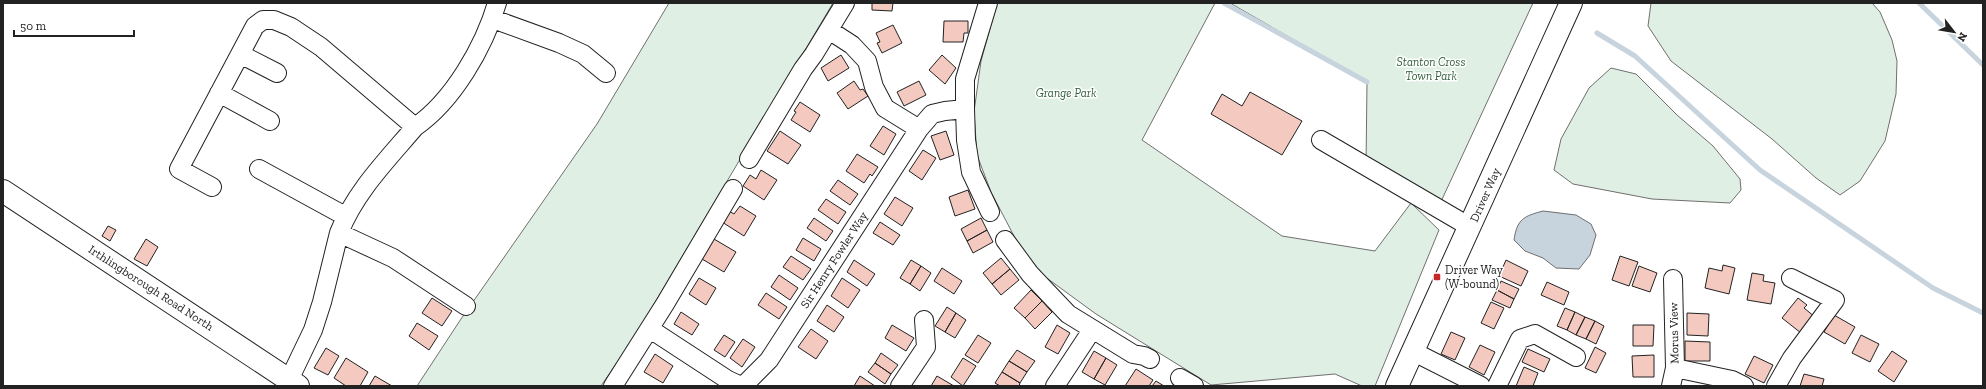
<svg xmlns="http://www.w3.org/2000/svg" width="1986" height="389" font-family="'Zilla Slab',serif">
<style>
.green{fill:#e0efe3;stroke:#6f6f6f}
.water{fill:#c7d3dd;stroke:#6f6f6f}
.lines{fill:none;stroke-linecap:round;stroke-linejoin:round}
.stream{stroke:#c7d3dd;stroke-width:5}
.building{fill:#f3c9c0;stroke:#222}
.minor-casing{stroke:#222;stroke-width:20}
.major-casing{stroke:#222;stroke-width:24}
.minor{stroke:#fff;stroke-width:18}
.major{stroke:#fff;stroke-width:22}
.poi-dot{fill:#c62828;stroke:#fff;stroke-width:1.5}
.labels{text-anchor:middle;stroke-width:3;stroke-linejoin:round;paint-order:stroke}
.park-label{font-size:12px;font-style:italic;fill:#2f5e38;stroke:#fff}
.street-label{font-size:12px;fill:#222;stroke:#fff}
.poi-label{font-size:12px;fill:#222;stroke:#fff;text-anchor:start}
</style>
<rect width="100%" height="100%" fill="#fff"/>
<!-- green -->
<path class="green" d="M669,3H833L635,336L601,386H417L461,319L597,124Z
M997,3H1215L1142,140L1282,236L1375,251L1411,203L1439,230L1375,386H1362L1335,374L1211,385L1096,314L1044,276L1028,259L1015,238L991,192L977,155L974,112L981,61Z
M1230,3H1533L1438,208L1366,167L1367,82Z
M1651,3H1872L1880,12L1892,40L1897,61L1896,94L1885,141L1860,181L1840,195L1816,178L1772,139L1671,61L1648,26Z
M1611,68L1636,74L1677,115L1713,146L1740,179L1741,190L1730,203L1652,199L1573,184L1554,170L1561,139L1589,88Z"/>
<!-- water -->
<path class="water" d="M1543,211L1576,215L1591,224L1596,235L1590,255L1579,269L1556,268L1543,258L1525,251L1514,240C1517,219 1524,216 1543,211Z"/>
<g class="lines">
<!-- stream -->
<path class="stream" d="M1224,3L1367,82
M1919,3L1983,65
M1597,33L1635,56L1760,170L1933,288L1983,313"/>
</g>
<!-- building -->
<path class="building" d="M872,3H893L892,11L872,10Z
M944,21H968V33H964L963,42H943Z
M893,25L902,43L882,53L877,43L880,42L876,33Z
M841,55L849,68L828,81L821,68Z
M942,55L956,68L945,84L929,70Z
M854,81L860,90L863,89L868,96L848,109L837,93Z
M919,81L926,95L904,106L897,92Z
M1250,92L1302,121L1282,155L1211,114L1222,94L1242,106Z
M800,102L820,115L810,132L791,120L796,112L794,111Z
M883,126L896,134L884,155L870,146Z
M780,131L801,145L788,164L767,151Z
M946,131L954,155L940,160L931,136Z
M923,150L936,158L922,180L909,171Z
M857,154L878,167L872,176L870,174L864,183L846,171Z
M761,170L777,180L764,200L743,186L750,175L756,179Z
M838,180L858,194L850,205L830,191Z
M968,190L975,209L955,216L949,197Z
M895,197L913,208L902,226L884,214Z
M826,199L846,212L838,224L818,210Z
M740,206L756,216L744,236L722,222L729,211L734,214Z
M814,218L833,231L826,241L807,228Z
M981,218L987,230L967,241L961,229Z
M880,222L900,235L893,245L873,233Z
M108,226L116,230L110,241L102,236Z
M987,230L993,242L973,253L967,241Z
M803,238L821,249L814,261L796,250Z
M146,239L158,247L147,266L134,259Z
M714,239L736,252L724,272L702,259Z
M791,256L811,269L803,280L783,267Z
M1620,256L1638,262L1629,286L1612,280Z
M1001,258L1010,269L992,284L983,273Z
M854,260L875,274L867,286L847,272Z
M911,260L921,266L910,284L900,278Z
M1506,260L1528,271L1521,286L1499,276Z
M1723,265L1735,268L1729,294L1705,288L1709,268L1722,271Z
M921,266L931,273L920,291L910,284Z
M1639,266L1657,273L1650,292L1632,286Z
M942,268L962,281L954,294L934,281Z
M1010,269L1019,280L1001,295L992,284Z
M1752,273L1764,275L1763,281L1775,283L1771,304L1747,300Z
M779,275L798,288L790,300L771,287Z
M699,278L716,288L706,305L689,294Z
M842,278L860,290L848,308L831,296Z
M1501,281L1519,289L1514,299L1497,290Z
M1547,282L1569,292L1564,305L1541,295Z
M1031,290L1042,301L1025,318L1014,308Z
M1497,290L1514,299L1510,308L1492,300Z
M766,293L787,307L779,319L758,305Z
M432,298L452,311L442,326L422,313Z
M1798,298L1807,305L1804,308L1815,317L1801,333L1782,318Z
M1042,301L1052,312L1035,329L1025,318Z
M1491,302L1504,308L1494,329L1481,323Z
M827,305L844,317L834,332L817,321Z
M947,307L956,313L945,332L935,326Z
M1565,308L1575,312L1567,330L1557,326Z
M681,312L699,324L692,335L674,324Z
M1575,312L1585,317L1576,335L1567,330Z
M956,313L966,320L955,338L945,332Z
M1687,313L1709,314L1708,336L1687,335Z
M1834,315L1855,327L1845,344L1824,332Z
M1585,317L1595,321L1586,339L1576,335Z
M1595,321L1604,326L1596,344L1586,339Z
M417,323L438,336L429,350L409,336Z
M892,325L914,338L906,351L885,338Z
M1057,325L1070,333L1058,354L1045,347Z
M1633,325H1654L1653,346H1633Z
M811,329L828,341L816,359L798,347Z
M1451,332L1465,338L1455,360L1441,354Z
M724,335L735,342L725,357L714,350Z
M978,335L991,343L978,363L965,355Z
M1861,335L1879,344L1870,362L1852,353Z
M743,339L755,347L742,367L730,358Z
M1685,341L1710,342V361H1685Z
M1480,345L1495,352L1484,375L1469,367Z
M1595,347L1606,353L1596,373L1585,368Z
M326,348L339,356L328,375L314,368Z
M1528,349L1550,359L1544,372L1522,362Z
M1017,350L1035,361L1027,372L1009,361Z
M1094,351L1106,358L1094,379L1082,372Z
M1892,351L1907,361L1894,382L1878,371Z
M881,353L898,365L891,374L875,363Z
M655,354L673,366L663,383L644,372Z
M1654,355V377H1633L1632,356Z
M1754,356L1773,365L1764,383L1745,374Z
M346,358L368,372L360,386H346L334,378Z
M963,358L976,366L963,386L951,377Z
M1106,358L1117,365L1105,385L1094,379Z
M1009,361L1027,372L1020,383L1002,372Z
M875,363L891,374L885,384L868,372Z
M1524,367L1538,373L1533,386H1516Z
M1136,369L1153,380L1149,386H1125Z
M1002,372L1020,383L1019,386H1000L995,383Z
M1804,374L1824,379L1822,386H1800Z
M375,376L392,386H369Z
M860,376L875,386H854Z
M937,376L954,386H931Z
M1156,381L1164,386H1152Z"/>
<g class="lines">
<defs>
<path id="minor" d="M988,3L965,79V109L966,140L971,172L990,212
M493,19L559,43L583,54L606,73
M829,30L852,45L867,61L874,87L885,108L919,129
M240,54L277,73
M219,93L270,121
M415,127C453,101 484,47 497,3
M1321,140L1470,227
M749,159L803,69L814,54L845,3
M259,169L345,216
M212,187L179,169L255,26L263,20H274L291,27L321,47L415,127C387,160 355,192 339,233
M1005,240L1030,274L1068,314L1133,354L1144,356L1150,359
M650,329L728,380L741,386
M1414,352L1481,386
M1675,368L1732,380L1744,386
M1180,378L1194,386
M289,380L313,330L322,302L339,233L393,258L466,306
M613,386L665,304L733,189
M743,386L769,360L919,129L932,114L945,111L965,109
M900,386L926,347L924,320
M1055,386L1092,330
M1497,386L1520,339L1535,334L1576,357
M1671,386L1675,368L1673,279
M1776,386L1792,358L1835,300L1791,278"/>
<path id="major" d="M3,191L298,386
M1397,386L1571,3"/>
</defs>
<!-- minor casing -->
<use href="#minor" class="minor-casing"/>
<!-- major casing -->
<use href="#major" class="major-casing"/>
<!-- minor -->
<use href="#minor" class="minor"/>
<!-- major -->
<use href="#major" class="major"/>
</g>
<!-- markers -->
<rect class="poi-dot" x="1433" y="273" width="8" height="8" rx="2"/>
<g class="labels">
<!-- park labels -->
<g class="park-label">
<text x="1431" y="66">Stanton Cross<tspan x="1431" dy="14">Town Park</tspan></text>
<text x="1066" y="97">Grange Park</text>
</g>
<!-- street labels -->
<g class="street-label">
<text transform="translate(1485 195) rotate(-66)" y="4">Driver Way</text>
<text transform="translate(834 260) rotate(-57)" y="4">Sir Henry Fowler Way</text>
<text transform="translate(151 288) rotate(33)" y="4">Irthlingborough Road North</text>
<text transform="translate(1674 333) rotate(-91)" y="4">Morus View</text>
</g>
<!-- poi labels -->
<g class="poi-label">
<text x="1445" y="274">Driver Way<tspan x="1445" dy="14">(W-bound)</tspan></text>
</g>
</g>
<!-- border -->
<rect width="1986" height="389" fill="none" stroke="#222222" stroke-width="8"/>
<!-- north arrow -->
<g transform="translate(1954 32) rotate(121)" stroke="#ffffff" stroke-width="3" paint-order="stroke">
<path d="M0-3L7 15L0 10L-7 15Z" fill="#222222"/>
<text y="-6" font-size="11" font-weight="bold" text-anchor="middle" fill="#222222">N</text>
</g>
<!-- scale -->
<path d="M14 30v6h120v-6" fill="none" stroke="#222222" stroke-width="2"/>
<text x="20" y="30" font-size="12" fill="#222222" stroke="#ffffff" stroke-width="3" paint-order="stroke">50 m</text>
</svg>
